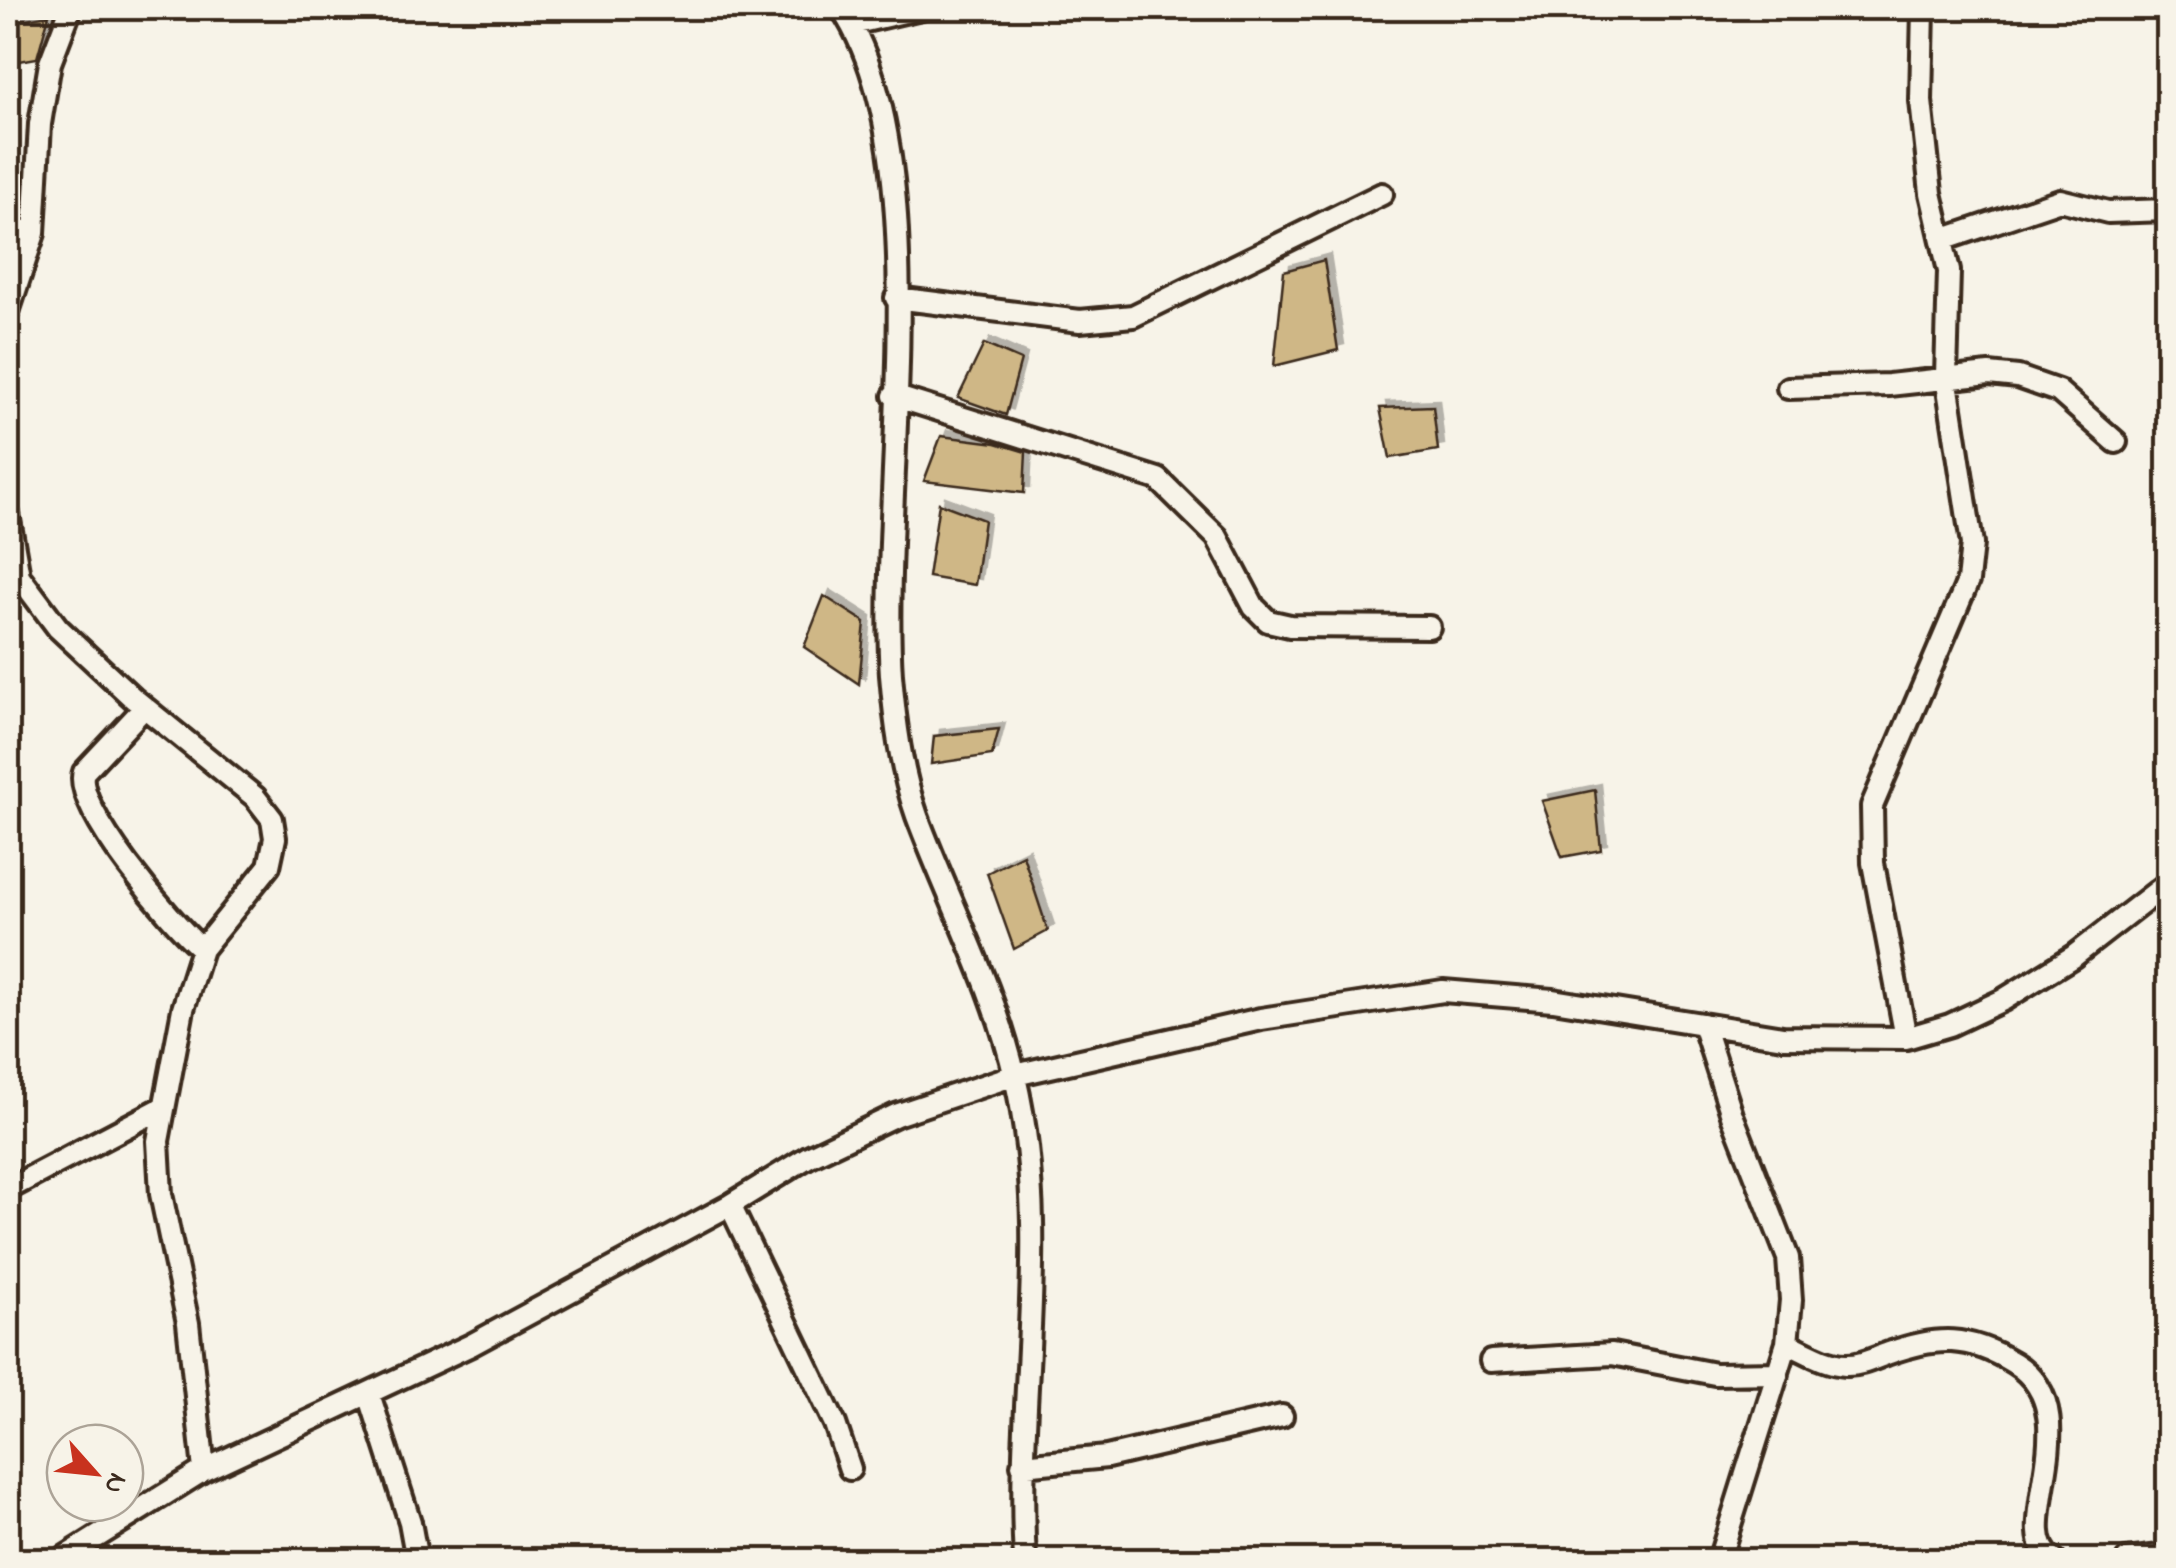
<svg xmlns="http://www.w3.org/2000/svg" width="2176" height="1568" font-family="'Indie Flower',sans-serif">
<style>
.building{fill:#cfb786;stroke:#3b2a1e;stroke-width:2.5;filter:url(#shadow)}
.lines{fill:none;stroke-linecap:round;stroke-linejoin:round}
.minor-casing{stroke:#3b2a1e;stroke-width:28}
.minor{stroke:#f7f3e8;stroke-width:20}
</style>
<defs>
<filter id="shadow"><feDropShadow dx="6" dy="-6" stdDeviation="0" flood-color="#0004"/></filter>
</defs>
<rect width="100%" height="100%" fill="#f7f3e8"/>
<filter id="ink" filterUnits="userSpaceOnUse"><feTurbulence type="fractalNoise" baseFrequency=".01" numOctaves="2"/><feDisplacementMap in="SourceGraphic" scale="20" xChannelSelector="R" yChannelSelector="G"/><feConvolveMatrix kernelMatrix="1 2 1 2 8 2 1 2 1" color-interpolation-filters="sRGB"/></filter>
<g filter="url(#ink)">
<!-- building -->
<path class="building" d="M49,15L37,58L8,63V22Z
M1324,260L1338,350L1274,366L1284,271Z
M984,344L1021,360L1006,415L958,398Z
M1433,406L1438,450L1390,458L1380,408Z
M941,436L996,443L1026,452L1024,493L924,481Z
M939,503L984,520L975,585L928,577Z
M824,596L865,622L859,684L804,647Z
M999,729L992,755L931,764L934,736Z
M1595,790L1601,850L1562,857L1542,801Z
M1023,855L1048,931L1014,949L987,873Z"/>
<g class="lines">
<defs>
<path id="minor" d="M841,8C940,154 879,495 891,675C895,722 901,771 917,816C949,902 994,986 1015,1077C1053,1240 1015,1396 1025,1560
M852,24L921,8
M8,228L34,233
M1942,240L2060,200L2108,212L2168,210
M896,298L1080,321L1133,316L1382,194
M8,312L34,233L40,124L50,63L71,8
M1788,388L1889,385L1989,374L2018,377L2058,391L2116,442
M894,396L1158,479L1217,537L1254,607L1268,621L1290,626L1429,627
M8,514L19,576L58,628L133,698L255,797L272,819L275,838L269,866L202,949L183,1009L158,1141L161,1194L188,1323L204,1470
M144,708L84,772C71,806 174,926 202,949
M1703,1024L1732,1115L1788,1258L1791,1300L1787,1343L1719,1560
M1906,1038L1873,863L1872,806L1968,581L1972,544L1946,376L1949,271L1931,193L1921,101L1923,8
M8,1189L164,1107
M730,1205L835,1424L850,1469
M1787,1343C1805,1351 1825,1364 1845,1365C1860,1366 1875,1358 1889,1353C1937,1336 1968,1335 2014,1363C2094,1412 2006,1532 2054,1560
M1491,1361L1612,1354L1715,1374L1778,1373
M369,1394L410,1522L417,1560
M1022,1465L1107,1457L1282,1416
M60,1560L204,1470L471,1345L730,1205L808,1157L896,1115L1015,1075L1261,1019L1443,991L1553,1000L1783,1037L1906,1038L1950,1025L2003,1000L2074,956L2168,883
M2127,1560L2168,1555"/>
</defs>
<!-- minor casing -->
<use href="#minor" class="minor-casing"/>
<!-- minor -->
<use href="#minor" class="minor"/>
</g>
</g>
<!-- margin -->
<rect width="2176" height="1568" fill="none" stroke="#f7f3e8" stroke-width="40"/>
<rect x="20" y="20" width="2136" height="1528" fill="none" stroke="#3b2a1e" stroke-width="4" filter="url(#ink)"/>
<!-- north arrow -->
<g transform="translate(95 1473) rotate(117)"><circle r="48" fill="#f7f3e8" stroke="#aca397" stroke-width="2.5"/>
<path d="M0-8L18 38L0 25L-18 38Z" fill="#c8321e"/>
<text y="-15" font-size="28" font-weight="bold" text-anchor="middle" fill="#3b2a1e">N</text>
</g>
</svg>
